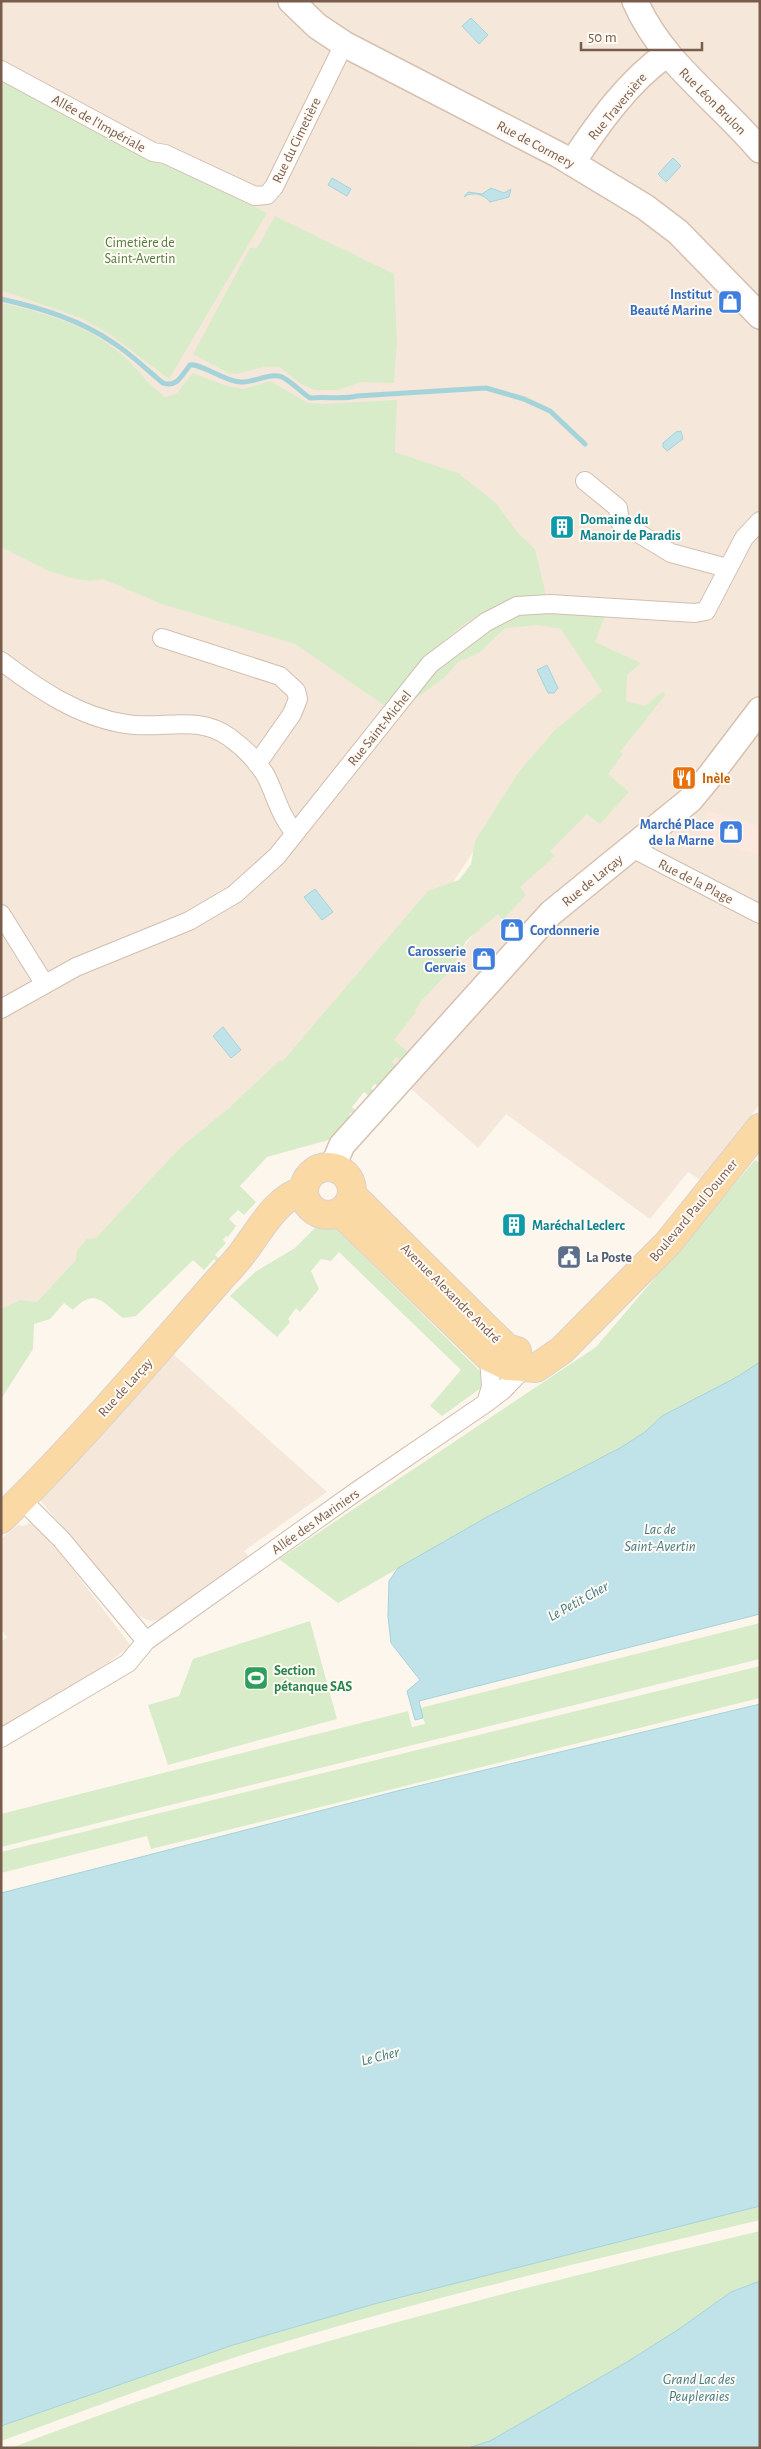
<svg xmlns="http://www.w3.org/2000/svg" width="761" height="2449" font-family="'Alegreya Sans',sans-serif">
<style>
.residential{fill:#f5e8da}
.commercial{fill:#fde8e0}
.green{fill:#d8ecc9}
.water{fill:#bfe3e8;stroke:#a5d3da}
.lines{fill:none;stroke-linecap:round;stroke-linejoin:round}
.stream{stroke:#a5d3da;stroke-width:5}
.street-casing{stroke:#d1beb0;stroke-width:20}
.secondary-casing{stroke:#d6c0b0;stroke-width:28}
.primary-casing{stroke:#dad1cd;stroke-width:30}
.street{stroke:#fff;stroke-width:18}
.secondary{stroke:#fff;stroke-width:25}
.primary{stroke:#fbd9a5;stroke-width:28}
.labels{text-anchor:middle;stroke-width:4;stroke-linejoin:round;paint-order:stroke}
.street-label{font-size:14px;fill:#7a5c4d;stroke:#fffaf3}
.park-label{font-size:14px;fill:#537a41;stroke:#fffaf3}
.shop-label{font-size:14px;font-weight:bold;fill:#366cbe;stroke:#fffaf3;text-anchor:end}
.culture-label{font-size:14px;font-weight:bold;fill:#0d838f;stroke:#fffaf3;text-anchor:start}
.food-label{font-size:14px;font-weight:bold;fill:#c56008;stroke:#fffaf3;text-anchor:start}
.service-label{font-size:14px;font-weight:bold;fill:#4e5e75;stroke:#fffaf3;text-anchor:start}
.leisure-label{font-size:14px;font-weight:bold;fill:#27864d;stroke:#fffaf3;text-anchor:start}
.water-label{font-size:15px;font-style:italic;fill:#437c86;stroke:#fffaf3}
</style>
<rect width="100%" height="100%" fill="#fdf6ec"/>
<!-- residential -->
<path class="residential" d="M1,1H760V1103L704,1182L688,1172L650,1219L506,1114L478,1148L410,1088L369,1057L570,822L508,799L438,905L282,1064L65,1295L1,1333Z
M172,1353L327,1492L244,1551L253,1561L162,1620L150,1621L139,1616L117,1593L40,1500Z
M33,1522L68,1563L131,1646L57,1699L1,1731V1642L7,1637L1,1629V1539L18,1525L23,1526Z"/>
<!-- commercial -->
<path class="commercial" d="M707,811L760,826V855L701,837Z"/>
<!-- green -->
<path class="green" d="M1,80L127,148L208,184L267,213L169,379L111,335L81,318L1,290Z
M275,216L394,274L397,343L394,383L361,382L338,390H315L301,384L280,367H264L236,374L228,373L193,354L250,248H257Z
M1,303C41,312 82,323 115,349C133,363 146,382 165,397L176,394L193,373L227,386L244,389L270,381L308,403L322,404L397,400L395,452L458,473L496,503L517,532L535,549L546,595C533,597 519,598 507,602C456,619 419,665 384,705L295,644L162,604L103,579L90,581L75,579L49,571L1,547Z
M525,610L606,613L595,642L641,663L627,675L626,701L645,706L662,692L666,694L620,752L623,754L608,774L629,792L600,824L587,814L550,851L555,856L520,887L526,895L503,920L498,914L466,941L450,971L419,1003L420,1004L415,1010L416,1012L394,1040L409,1053L401,1061L396,1057L392,1062L397,1066L379,1087L375,1084L371,1088L374,1091L370,1097L364,1092L352,1107L356,1111L354,1114L352,1112L349,1115L351,1117L332,1139L267,1157L240,1186L256,1202L244,1215L238,1210L229,1219L236,1226L228,1237L226,1236L223,1240L226,1243L215,1255L222,1261L219,1264L214,1259L204,1270L193,1260L136,1316L123,1318C102,1302 95,1287 73,1310L64,1303L50,1319L34,1324L33,1349L1,1399V1309L20,1300L37,1302L76,1260L77,1250L87,1239L96,1238L179,1149L229,1108L280,1060L282,1062L428,891L459,880L471,864L475,841L518,773L554,731L602,691L561,629L538,625L505,628L479,653L458,662L445,677L402,709L411,692L474,636Z
M755,1160L760,1163V1362L738,1377L662,1416L645,1432L620,1448L487,1517L338,1603L279,1559L596,1347Z
M330,1223L480,1371L481,1388L442,1416L430,1406L461,1370L339,1252L331,1261L321,1259L311,1271L319,1289L300,1312L296,1308L288,1319L290,1322L277,1337L230,1296L255,1272L295,1248L316,1227Z
M310,1621L337,1719L168,1765L148,1705L179,1696L193,1659Z
M760,1623V1659L1,1847V1814L408,1711L412,1727L425,1724L420,1708Z
M760,1666V1698L151,1849L147,1836L1,1873V1852Z
M760,2206V2220C604,2257 448,2293 294,2339C195,2368 98,2406 1,2441V2426L233,2345L374,2304Z
M760,2231V2281L731,2292L679,2329L627,2362L490,2441L474,2446L11,2448C109,2411 207,2376 308,2347C457,2304 608,2267 760,2231Z"/>
<!-- water -->
<path class="water" d="M471,18L488,35L479,44L462,26Z
M673,158L681,166L666,182L658,174Z
M332,178L351,189L347,196L328,185Z
M491,188L504,193L511,189L509,197L490,202C484,194 472,191 464,197L468,192L482,194Z
M681,431L683,439L667,451L663,447V443L676,432Z
M547,665L558,688L554,693H548L537,670Z
M315,889L333,912L322,920L304,897Z
M223,1027L241,1050L231,1058L213,1036Z
M760,1362V1614L419,1701L423,1718L415,1720L407,1691L420,1680L391,1643L388,1616L389,1581L398,1568L487,1517L620,1448L645,1432L662,1416L737,1377Z
M760,1704V2206L374,2304L233,2345L1,2426V1893L397,1791Z
M760,2281V2448H468L490,2441L627,2362L679,2329L731,2292Z"/>
<g class="lines">
<!-- stream -->
<path class="stream" d="M1,299C41,308 81,320 115,344C132,355 147,370 163,383C177,388 182,375 190,365C201,363 224,381 240,382C254,383 270,372 282,377C292,382 301,392 310,398C326,396 342,400 357,396L486,388L524,399L550,411L585,444"/>
<defs>
<path id="street" d="M1,70L153,152L165,154L255,196L267,195L274,187L344,44
M585,481L618,508L620,522L671,553L727,568
M162,638L280,676L296,691L298,699L292,714L257,764
M1,661C38,689 79,717 126,724C162,730 197,714 229,737C243,747 257,761 266,776C276,796 280,816 295,833
M632,848L760,914
M1,914L44,983
M1,1009L76,967L189,921L235,894L277,856L430,664L486,622L517,606L550,604L695,613L706,611L744,538L760,521
M489,1357L491,1387L486,1403L503,1390L523,1369
M21,1499L61,1539L146,1641
M1,1738L128,1663L146,1641L357,1491L486,1403"/>
<path id="secondary" d="M291,1L317,26L344,44L559,155L645,207L678,232L760,316
M635,1C661,62 718,100 760,150
M572,163C598,124 628,81 667,54
M332,1168L342,1145L551,913L690,800L709,777L760,710"/>
<path id="primary" d="M304 1191a24 24 0 1 1 48 0a24 24 0 1 1-48 0Z
M352,1195L485,1327L507,1348L517,1351
M340,1212L489,1357L508,1366L536,1368L562,1350L668,1243L760,1128
M1,1519C78,1444 148,1361 219,1280C227,1271 237,1261 244,1251C261,1229 275,1199 304,1190"/>
</defs>
<!-- street casing -->
<use href="#street" class="street-casing"/>
<!-- secondary casing -->
<use href="#secondary" class="secondary-casing"/>
<!-- primary casing -->
<use href="#primary" class="primary-casing"/>
<!-- street -->
<use href="#street" class="street"/>
<!-- secondary -->
<use href="#secondary" class="secondary"/>
<!-- primary -->
<use href="#primary" class="primary"/>
</g>
<!-- icons -->
<defs>
<symbol id="shop-square" viewBox="-11 -11 22 22"><rect x="-9" y="-9" width="18" height="18" rx="4" fill="#3f7fe0" stroke="#fffaf3"/><path d="M-5-2.5h2.3a2.7 3.5 0 0 1 5.4 0H5L5.5 6h-11ZM-1.5-2.5h3a1.5 2.3 0 0 0-3 0Z" fill="#fff"/></symbol>
<symbol id="building-square" viewBox="-11 -11 22 22"><rect x="-9" y="-9" width="18" height="18" rx="4" fill="#0f9aa8" stroke="#fffaf3"/><path d="M-4-6H4V6H1V3H-1V6H-4ZM-2.5-4.3h1.7v1.8h-1.7ZM.8-4.3h1.7v1.8H.8ZM-2.5-1h1.7V.8h-1.7ZM.8-1h1.7V.8H.8Z" fill="#fff"/></symbol>
<symbol id="restaurant-square" viewBox="-11 -11 22 22"><rect x="-9" y="-9" width="18" height="18" rx="4" fill="#e8710a" stroke="#fffaf3"/><path d="M-5-6h1v4h1v-4h1v4h1v-4h1v5L-1.5 .5V6h-2V.5L-5-1ZM5-6V6H3V1.5H1.5Q1.5-4 5-6Z" fill="#fff"/></symbol>
<symbol id="civic-square" viewBox="-11 -11 22 22"><rect x="-9" y="-9" width="18" height="18" rx="4" fill="#5c6f8a" stroke="#fffaf3"/><path d="M-.6-6.5H3V-4.5H.6V-3L4-1V1h2V6H-6V1h2V-1L-.6-3ZM-1.2 2.5V6h2.4V2.5Z" fill="#fff"/></symbol>
<symbol id="stadium-square" viewBox="-11 -11 22 22"><rect x="-9" y="-9" width="18" height="18" rx="4" fill="#2e9e5b" stroke="#fffaf3"/><path d="M0-5a6.5 5 0 1 0 0 10a6.5 5 0 1 0 0-10ZM-3.5-1.8h7v3.6h-7Z" fill="#fff"/></symbol>
</defs>
<g fill-rule="evenodd">
<use href="#shop-square" x="716" y="288" width="28" height="28"/>
<use href="#building-square" x="548" y="513" width="28" height="28"/>
<use href="#restaurant-square" x="670" y="764" width="28" height="28"/>
<use href="#shop-square" x="717" y="818" width="28" height="28"/>
<use href="#shop-square" x="498" y="916" width="28" height="28"/>
<use href="#shop-square" x="470" y="945" width="28" height="28"/>
<use href="#building-square" x="500" y="1211" width="28" height="28"/>
<use href="#civic-square" x="555" y="1243" width="28" height="28"/>
<use href="#stadium-square" x="242" y="1664" width="28" height="28"/>
</g>
<g class="labels">
<!-- street labels -->
<g class="street-label">
<text transform="translate(713 101) rotate(45)" y="5">Rue Léon Brulon</text>
<text transform="translate(617 106) rotate(-50)" y="5">Rue Traversière</text>
<text transform="translate(99 123) rotate(29)" y="5">Allée de l'Impériale</text>
<text transform="translate(296 140) rotate(-64)" y="5">Rue du Cimetière</text>
<text transform="translate(536 144) rotate(28)" y="5">Rue de Cormery</text>
<text transform="translate(379 728) rotate(-51)" y="5">Rue Saint-Michel</text>
<text transform="translate(592 880) rotate(-39)" y="5">Rue de Larçay</text>
<text transform="translate(696 881) rotate(27)" y="5">Rue de la Plage</text>
<text transform="translate(693 1210) rotate(-50)" y="5">Boulevard Paul Doumer</text>
<text transform="translate(451 1293) rotate(45)" y="5">Avenue Alexandre André</text>
<text transform="translate(125 1387) rotate(-48)" y="5">Rue de Larçay</text>
<text transform="translate(315 1521) rotate(-35)" y="5">Allée des Mariniers</text>
</g>
<!-- park labels -->
<g class="park-label">
<text x="140" y="247">Cimetière de<tspan x="140" dy="16">Saint-Avertin</tspan></text>
</g>
<!-- shop labels -->
<g class="shop-label">
<text x="712" y="299">Institut<tspan x="712" dy="16">Beauté Marine</tspan></text>
<text x="714" y="829">Marché Place<tspan x="714" dy="16">de la Marne</tspan></text>
<text x="530" y="935" text-anchor="start">Cordonnerie</text>
<text x="466" y="956">Carosserie<tspan x="466" dy="16">Gervais</tspan></text>
</g>
<!-- culture labels -->
<g class="culture-label">
<text x="580" y="524">Domaine du<tspan x="580" dy="16">Manoir de Paradis</tspan></text>
<text x="532" y="1230">Maréchal Leclerc</text>
</g>
<!-- food labels -->
<g class="food-label">
<text x="702" y="783">Inèle</text>
</g>
<!-- service labels -->
<g class="service-label">
<text x="586" y="1262">La Poste</text>
</g>
<!-- leisure labels -->
<g class="leisure-label">
<text x="274" y="1675">Section<tspan x="274" dy="16">pétanque SAS</tspan></text>
</g>
<!-- water labels -->
<g class="water-label">
<text x="660" y="1534">Lac de<tspan x="660" dy="17">Saint-Avertin</tspan></text>
<text transform="translate(578 1601) rotate(-29)" y="5">Le Petit Cher</text>
<text transform="translate(380 2056) rotate(-14)" y="5">Le Cher</text>
<text x="699" y="2384">Grand Lac des<tspan x="699" dy="17">Peupleraies</tspan></text>
</g>
</g>
<!-- border -->
<rect width="761" height="2449" fill="none" stroke="#7a5c4d" stroke-width="5"/>
<!-- scale -->
<path d="M581 42v8h121v-8" fill="none" stroke="#7a5c4d" stroke-width="2.5"/>
<text x="588" y="42" font-size="15" fill="#7a5c4d" stroke="#fffaf3" stroke-width="4" paint-order="stroke">50 m</text>
</svg>
